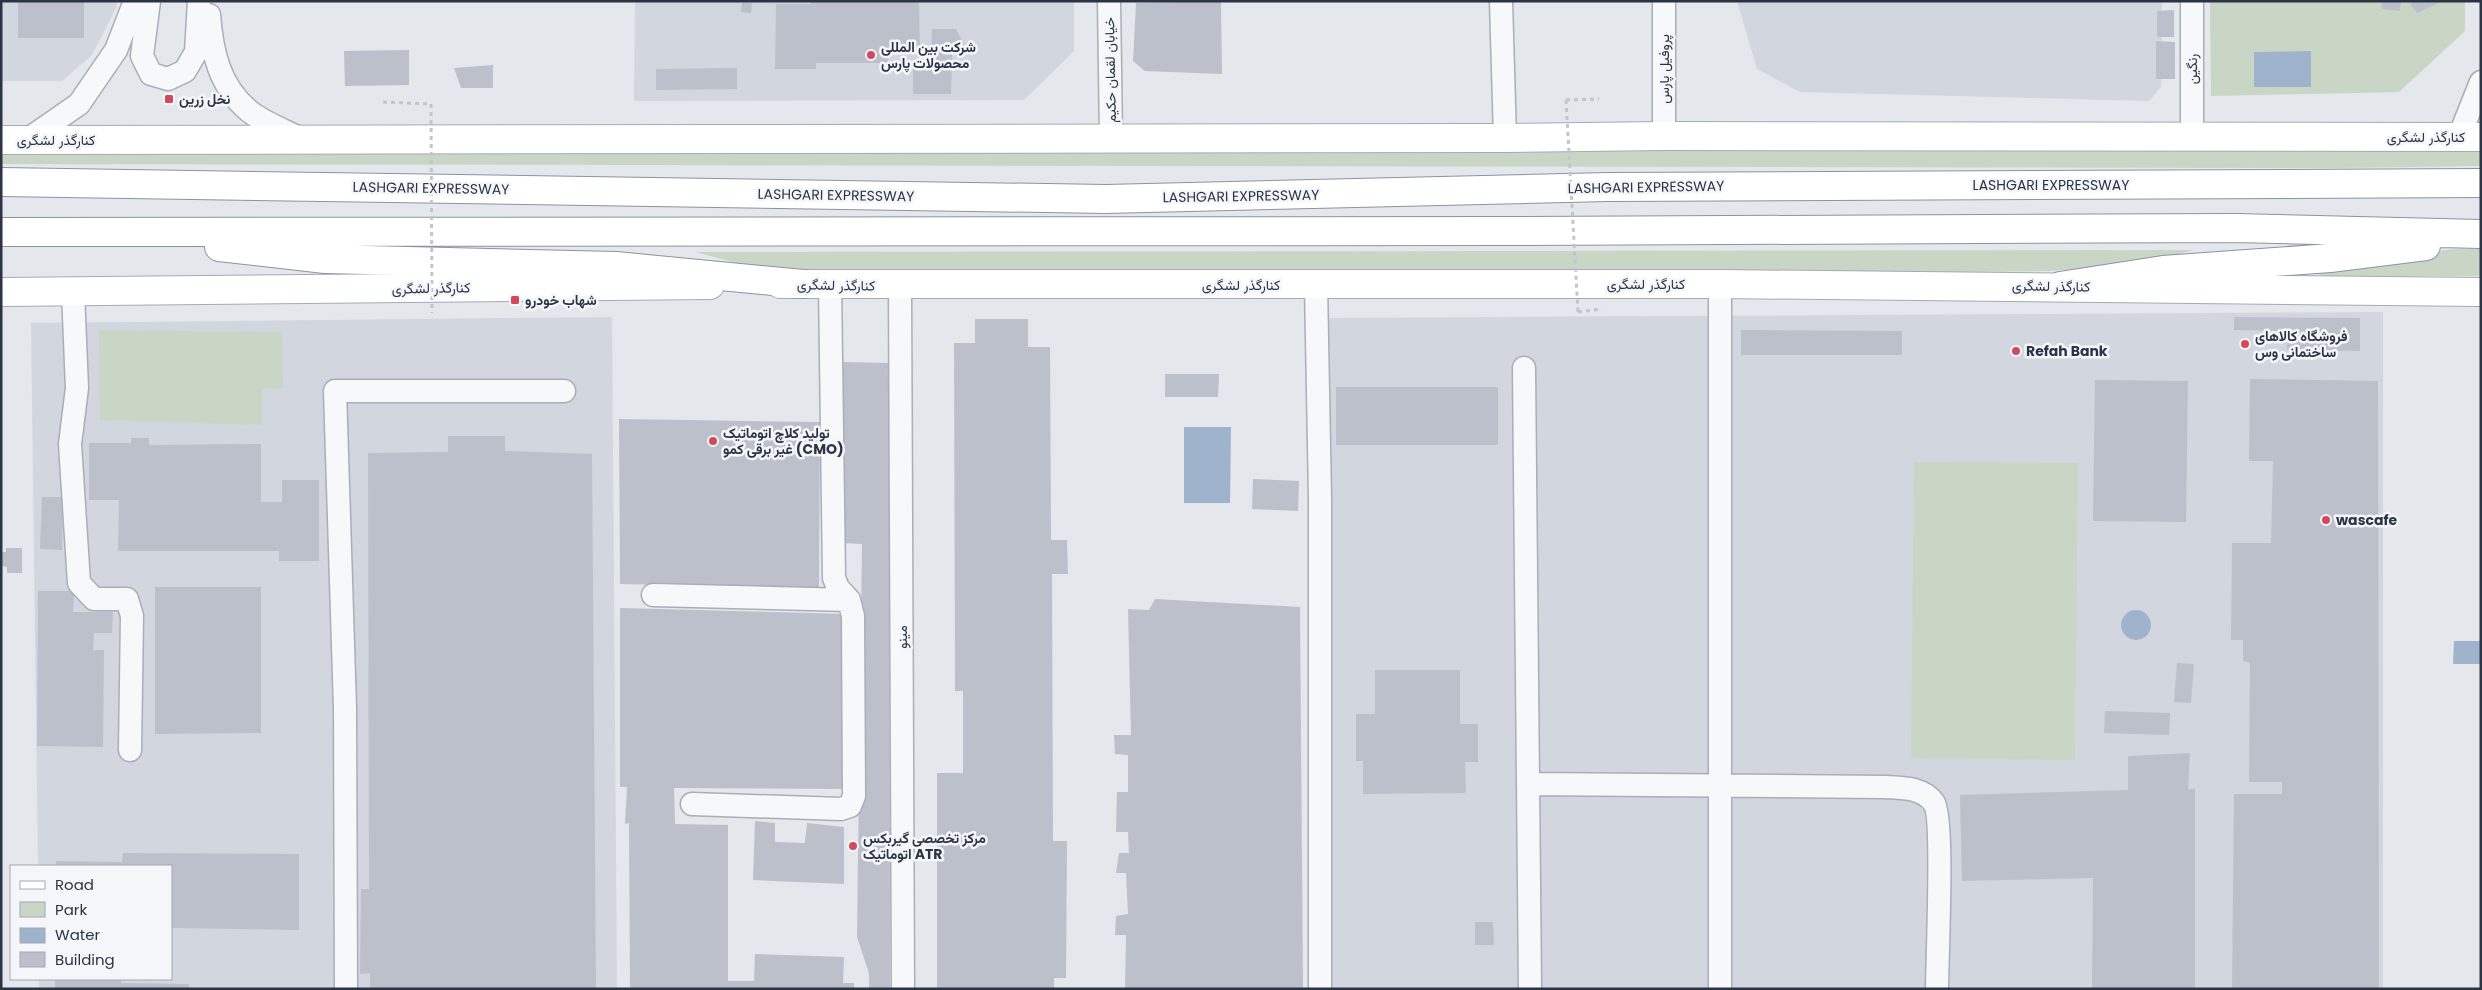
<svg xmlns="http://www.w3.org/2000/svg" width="2482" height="990" font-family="Poppins,Vazirmatn,sans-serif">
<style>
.built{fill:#d2d6de}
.green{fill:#c9d6c5}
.water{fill:#9fb4cc}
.building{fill:#bbc0ca}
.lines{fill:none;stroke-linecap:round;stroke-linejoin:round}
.minor-casing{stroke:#a9aeb7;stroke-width:25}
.major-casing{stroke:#a3abb8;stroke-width:30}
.highway-casing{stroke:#8b94a3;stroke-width:30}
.path{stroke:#c2c5cb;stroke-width:3;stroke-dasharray:4 4;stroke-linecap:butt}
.minor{stroke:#f7f8fa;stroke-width:22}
.major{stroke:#fff;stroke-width:28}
.highway{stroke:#fff;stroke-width:28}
.path-bridge{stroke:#c2c5cb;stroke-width:3;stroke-dasharray:4 4;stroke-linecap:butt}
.poi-dot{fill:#d1495b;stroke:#f4f6f9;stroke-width:2}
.labels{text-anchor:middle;stroke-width:5;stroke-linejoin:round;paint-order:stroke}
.poi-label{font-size:14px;font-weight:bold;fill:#2b3445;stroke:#f4f6f9;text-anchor:start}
.street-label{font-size:14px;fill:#2b3445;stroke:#f4f6f9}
</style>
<rect width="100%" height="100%" fill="#e4e7ec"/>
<!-- built -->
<path class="built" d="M1,1H117V6L92,55L62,81H1Z
M635,1H1074V51L1024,100L634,101Z
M1737,1H2162L2161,87L2149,101L1800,92L1757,69Z
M2383,312V989H1308L1322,318Z
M612,317L617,989H39V979H171V866H38L31,323Z"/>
<!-- green -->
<path class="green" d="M2210,1H2465V31L2399,92L2211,96Z
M2481,142V166L2341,168L1,164V145Z
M2455,249H2481V276H2325L2296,269Z
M2194,250L2138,265L2047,271L1727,275L766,271L696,252Z
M99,330L282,332L283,388L262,389V425L100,420Z
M1914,462L2078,463L2075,760L1911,758Z"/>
<!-- water -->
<path class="water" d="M2311,51V87H2254V52Z
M1184,427H1231L1230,503H1184Z
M2121 625a15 15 0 1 1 30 0a15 15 0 1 1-30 0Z
M2454,641H2481V664H2453Z"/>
<!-- building -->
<path class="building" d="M18,1H84V38H18Z
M811,1H919L920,48L913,52H888V63H816V69H775L776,4H811Z
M1221,1L1222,74L1145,71L1133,61L1136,3Z
M2381,1H2401L2400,11L2382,9Z
M2414,1H2438L2439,3L2417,13L2410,4Z
M742,3H752L751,13L741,12Z
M2174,10V37H2157V11Z
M932,29H956L968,51H952L951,94H913V68H931Z
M2156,41L2175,42V79H2156Z
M409,50V85L345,86L344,51Z
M493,65V88H461L454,68Z
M737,68V89L656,90V69Z
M2234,317L2360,318V351L2287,350L2288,331L2234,330Z
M975,319H1028V347H1050L1051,540H1067L1068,574H1052L1053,841H1067L1066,978H1054V989H937V773H963V691H955L954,343H975Z
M1741,330L1902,331V355H1741Z
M843,362L889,363L890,989H869V973L857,937L862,544L843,543Z
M1165,374H1219L1218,397H1165Z
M2250,379L2378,381L2379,989H2232L2234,794H2282V782H2249L2250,663L2243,661V640H2231L2232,543H2271L2273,461H2249Z
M2095,380L2188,381L2186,522L2093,521Z
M1336,387H1498V445H1336Z
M619,419L820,422L819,588L620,584Z
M448,436H505V451L592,454L596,989H370V973L360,974L361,889H369L368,453L448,452Z
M131,438H149V445L261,444V502H282V480H319V561H279V551H118L119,500H89V443H131Z
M1253,479L1299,481L1298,511L1252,509Z
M42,497H63L62,550L40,549Z
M6,548H22V573H7V567L1,566V552H6Z
M155,587H261V733L155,734Z
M38,591H74L73,612H113L112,633H94L93,650H104L103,747L37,746Z
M1155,599L1300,607L1303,989H1125L1126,935H1115L1116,916L1128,914L1126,873H1116L1119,853H1129L1128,832H1116L1117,792H1128V755L1115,754L1114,735H1131L1128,609L1149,610Z
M620,608L845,614V789L674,788L675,824L728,825V981H754L755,954L844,957L843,983H854V989H630L629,823L625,824L627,787H620Z
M2177,663L2194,664L2191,703L2174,702Z
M1375,670H1460V724H1478V762H1465L1466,793L1363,794V761H1356V714H1375Z
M2105,711L2170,713L2169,735L2104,733Z
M2190,753L2188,789H2195V989H2092L2093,878L1962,881L1960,795L2128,790V756Z
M755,821L775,823V842L805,843L807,823L844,827V884L753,880Z
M123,853L299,854V930L171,928V866H56V861L122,862Z
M1475,922H1493L1494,945H1475Z
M55,979H121V983L189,984V989H55Z"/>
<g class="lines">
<defs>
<path id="minor" d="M149,1L142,56L151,74L168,79L185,71L196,52L199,1
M1109,1L1111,139
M1501,1L1505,138
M1664,1V136
M2192,1V137
M209,15C212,52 219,86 249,111C264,123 286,131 303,140
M2459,137L2481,82
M27,140L79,104L116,50L135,1
M900,285L903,989
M1316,285L1320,499V989
M73,292L77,388L70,444L79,583L94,599H127L132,616L130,750
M1524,368L1530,989
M653,595L849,600L838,588L834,578L830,284
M1529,784L1885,787C1902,788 1923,787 1934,803C1944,818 1937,961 1937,989
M692,804L841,809L850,806L854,796L853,616L849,600
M346,989L345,708L335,391H564
M1720,989V284"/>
<path id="major" d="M1,140L1505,138L1664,136L2481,137
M780,284H1720L2481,292
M1,292L710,285"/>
<path id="highway" d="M1,182L1106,199L1608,187L2481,183
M1,232L1505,231L2236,228L2481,234
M219,247L325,259L616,266L803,284
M2060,286L2163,270L2330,258L2426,246"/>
</defs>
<!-- minor casing -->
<use href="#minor" class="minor-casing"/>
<!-- major casing -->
<use href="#major" class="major-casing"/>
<!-- highway casing -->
<use href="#highway" class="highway-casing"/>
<!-- path -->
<path class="path" d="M1566,100L1599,99
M383,102L431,104
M1578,312L1602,309"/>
<!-- minor -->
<use href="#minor" class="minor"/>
<!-- major -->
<use href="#major" class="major"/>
<!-- highway -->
<use href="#highway" class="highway"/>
<!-- path-bridge -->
<path class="path-bridge" d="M1566,100L1578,312
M431,104L432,313"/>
</g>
<!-- markers -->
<g class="poi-dot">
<circle cx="871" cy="55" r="5"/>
<rect x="164" y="94" width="10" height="10" rx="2.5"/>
<rect x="510" y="295" width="10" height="10" rx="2.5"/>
<circle cx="2245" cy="344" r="5"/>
<circle cx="2016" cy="351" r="5"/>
<circle cx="713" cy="441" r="5"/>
<circle cx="2326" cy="520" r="5"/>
<circle cx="853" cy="846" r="5"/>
</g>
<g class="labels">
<!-- poi labels -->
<g class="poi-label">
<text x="881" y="52">شرکت بین المللی<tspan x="881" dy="16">محصولات پارس</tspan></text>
<text x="179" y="104">نخل زرین</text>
<text x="525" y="305">شهاب خودرو</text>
<text x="2255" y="341">فروشگاه کالاهای<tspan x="2255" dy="16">ساختمانی وس</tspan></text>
<text x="2026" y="356">Refah Bank</text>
<text x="723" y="438">تولید کلاچ اتوماتیک<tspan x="723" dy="16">غیر برقی کمو (CMO)</tspan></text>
<text x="2336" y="525">wascafe</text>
<text x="863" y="843">مرکز تخصصی گیربکس<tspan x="863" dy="16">اتوماتیک ATR</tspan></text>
</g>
<!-- street labels -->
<g class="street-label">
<text transform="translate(1664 69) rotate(-90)" y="5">پروفیل پارس</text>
<text transform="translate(2192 69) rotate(-90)" y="5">رنگین</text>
<text transform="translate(1110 70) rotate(-91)" y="5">خیابان لقمان حکیم</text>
<text x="2426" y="142">کنارگذر لشگری</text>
<text x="56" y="145">کنارگذر لشگری</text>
<text x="2051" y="190">LASHGARI EXPRESSWAY</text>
<text transform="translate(1646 187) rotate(-1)" y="5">LASHGARI EXPRESSWAY</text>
<text transform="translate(431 188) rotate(1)" y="5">LASHGARI EXPRESSWAY</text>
<text transform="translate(836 195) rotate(1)" y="5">LASHGARI EXPRESSWAY</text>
<text transform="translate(1241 196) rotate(-1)" y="5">LASHGARI EXPRESSWAY</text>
<text x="1646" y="289">کنارگذر لشگری</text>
<text transform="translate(836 285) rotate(1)" y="5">کنارگذر لشگری</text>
<text x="1241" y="290">کنارگذر لشگری</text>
<text transform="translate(2051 286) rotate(1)" y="5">کنارگذر لشگری</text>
<text transform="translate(431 288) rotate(-1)" y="5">کنارگذر لشگری</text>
<text transform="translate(902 637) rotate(-90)" y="5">مینو</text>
</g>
</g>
<!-- border -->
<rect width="2482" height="990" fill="none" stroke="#2b3445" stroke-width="5"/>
<!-- legend -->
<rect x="10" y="865" width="162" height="115" fill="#f4f6f9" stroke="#a4a8b1"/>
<rect x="20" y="881" width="25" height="8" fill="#ffffff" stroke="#a4a8b1"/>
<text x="55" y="890" font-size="15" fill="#2b3445">Road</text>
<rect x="20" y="902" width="25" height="15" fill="#c9d6c5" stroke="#a4a8b1"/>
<text x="55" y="915" font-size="15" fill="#2b3445">Park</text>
<rect x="20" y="928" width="25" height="15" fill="#9fb4cc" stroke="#a4a8b1"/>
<text x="55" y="940" font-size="15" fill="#2b3445">Water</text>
<rect x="20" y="952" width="25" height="15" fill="#bbc0ca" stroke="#a4a8b1"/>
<text x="55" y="965" font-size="15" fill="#2b3445">Building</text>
</svg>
